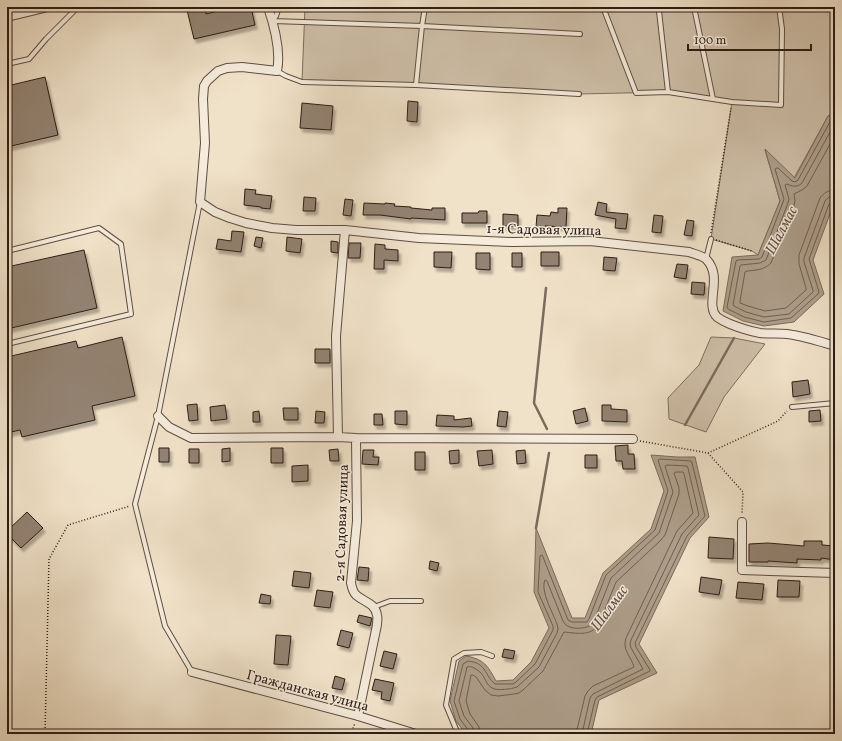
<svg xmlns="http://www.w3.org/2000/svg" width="842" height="741" font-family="Vollkorn,serif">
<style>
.green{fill:#cfc0aa;stroke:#7e6e60}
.water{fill:#ae9f8c;stroke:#7b6b5c}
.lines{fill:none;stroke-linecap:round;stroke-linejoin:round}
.shore{stroke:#6e5e50;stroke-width:1}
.stream{stroke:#7b6b5c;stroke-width:2.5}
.building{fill:#938373;stroke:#2e1c15;filter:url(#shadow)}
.service-casing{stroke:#5e4e42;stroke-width:6}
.minor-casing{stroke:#5e4e42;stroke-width:10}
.tertiary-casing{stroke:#5e4e42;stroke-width:12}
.path{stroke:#2e1c15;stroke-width:1.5;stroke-dasharray:1 2;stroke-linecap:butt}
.service{stroke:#f5ecdc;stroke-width:4}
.minor{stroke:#f5ecdc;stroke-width:8}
.tertiary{stroke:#f5ecdc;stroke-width:10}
.labels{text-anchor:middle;stroke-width:3;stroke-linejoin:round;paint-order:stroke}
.street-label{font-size:14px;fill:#2e1c15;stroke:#f5ecdc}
.water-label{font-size:15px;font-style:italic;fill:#615045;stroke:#f5ecdc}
</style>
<defs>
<filter id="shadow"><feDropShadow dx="2.5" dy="4" stdDeviation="1" flood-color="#0004"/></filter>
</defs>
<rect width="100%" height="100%" fill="#f0e2c9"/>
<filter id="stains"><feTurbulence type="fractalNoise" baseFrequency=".005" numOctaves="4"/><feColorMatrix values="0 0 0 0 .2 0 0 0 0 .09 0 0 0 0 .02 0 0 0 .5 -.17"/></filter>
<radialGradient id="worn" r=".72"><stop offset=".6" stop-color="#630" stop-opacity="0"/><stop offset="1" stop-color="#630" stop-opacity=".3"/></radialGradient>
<!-- green -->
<path class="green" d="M305,7H835V113L828,116L794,178L765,150L780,201L758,255L752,251L711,239L732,102L668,92L579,94L302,82Z
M711,337L734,338L765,344L724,397L706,432L669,419L668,398L699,365Z"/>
<!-- water -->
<path class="water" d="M835,113V200L813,260L824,294L794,322L764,326L743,321L723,311L732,257L758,255L780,201L765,149L795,178L828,116Z
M651,455L677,457H695L709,517L690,538L639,644L657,673L599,700L591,734H466L456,721L450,701L459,661L466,656C484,659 488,666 496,681L513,680L531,662L549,628L534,592L536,528L572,618H585L603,573L651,529L664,491Z"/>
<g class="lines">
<!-- shore -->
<path class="shore" d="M835,117L831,120L798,180L795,182L792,181L778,168H777L775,169L784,199L783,202L762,257L759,259L737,260L736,261L727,307L728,309L744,317L764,322L791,318L818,294L819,292L809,259L829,204L832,202L835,201
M835,123L802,183C798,187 793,187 787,184L785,185L789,199L788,203L766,260L760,263L741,265L740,266L733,305L734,306L746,312L764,317L789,314L813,292V290L804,262V258L825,201L829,197L835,196
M835,135L807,186L802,190L794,194L795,201L794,206L771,263C764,270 756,270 747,271L745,272L740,301V303L748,306L765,311L786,308L806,290V288L799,264V255L820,198C824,193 828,190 835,190
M469,734V731L460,719L454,701L463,664L468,661C487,663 484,675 495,684H513L516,682L535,664L553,630V626L538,592L540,556L542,555L543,557L568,620L572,622H587L589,619L606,575L655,530L668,491L658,460L660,459L691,461L692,463L705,516L687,536L635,643L636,647L650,670V671L597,697L595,700L587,734
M474,734L473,728L464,716L459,701L467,667C471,666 472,667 476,669C477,670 480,672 481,673C485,677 486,685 492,688C497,691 512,689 517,687L539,667L557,633L558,629L557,624C553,613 540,591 545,580L547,581L563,621C565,624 565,625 568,626C572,629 584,629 589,626C592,625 592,624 594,621L611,578L659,533L673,492L665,466L667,465L687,466L688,468L699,515L682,534L631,640L630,644L631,648L643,669L593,694L590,698L582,734
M480,734L479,727L470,714L466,701L471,675H473L476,677L485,690L491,695L498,696L514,694L519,693L523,690L543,671L564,632C576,633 591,637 599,624L616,582L661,540L665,535L679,494V488L674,473L676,472H683L684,474L693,513L677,531L626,638C622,650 631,656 634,667L593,686L588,691L585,696L576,734"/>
<!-- stream -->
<path class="stream" d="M546,288L534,403L547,429
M685,425L734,338
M536,528L549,453"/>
</g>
<!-- building -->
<path class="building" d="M200,7H205L206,14L234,7H251L255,25L194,39L187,10Z
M45,77L58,135L7,147V86Z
M408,101L418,102L417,122L407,121Z
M302,103L333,106L331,130L300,128Z
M245,189L256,190L255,194L272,196L270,209L261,208V207L244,205Z
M304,197L316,198L315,211H303Z
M345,199L353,200L351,216L343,215Z
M598,202L607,204L606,212L628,214L626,229L615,228L616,219L595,215Z
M364,203L385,204V203L395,204L394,206L411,207V208L432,210V208H445V220L411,218V219L380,215H363Z
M558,208H567L566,227L545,226V227H536L537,215L550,216L551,212L558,213Z
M479,211H487V223H462V213H478Z
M503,214L518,215V226H503Z
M654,215L663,216L661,233L652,232Z
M687,220L694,221L692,236L684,235Z
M232,231L244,232L241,252L216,249L218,239L231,241Z
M256,237L263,238L261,248L254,246Z
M287,237L302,239L300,253L286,251Z
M331,241L338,242V253L331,252Z
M349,243H361L360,258H348Z
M375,244L385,245V249L398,250V261L384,260V269H374Z
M84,250L97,308L7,329V267Z
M434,252H452L451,268L434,267Z
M541,252H559V266H541Z
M476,253H490V270L476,269Z
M512,253H522V267H512Z
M604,257L617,258L615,271L603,270Z
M677,264L688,265L686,279L674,277Z
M692,282L705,283L704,295L691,294Z
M122,337L135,396L92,406L95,420L22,437L20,430L7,433V357L76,341L78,348Z
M315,349H330V363H315Z
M808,380L810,394L793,397L792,382Z
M197,404L198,420L189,421L187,405Z
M225,405L227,419L211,421L210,407Z
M602,405H611V409L627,410V422L602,421Z
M283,408H298V420H284Z
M585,408L588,421L576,424L573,411Z
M820,410L821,421L809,422V411Z
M259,411L260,422H253V412Z
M316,411L325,412L324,423H315Z
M395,411H407V425L395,424Z
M499,411L508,412L506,427L497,426Z
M374,414H382L383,425H374Z
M437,415L454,416V420L471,418L472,426L463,427L436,426Z
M628,445V454H634L635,469H623L622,461H616L615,446Z
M159,448H169V462H159Z
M230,448V461L222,462V449Z
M271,448H283V463H271Z
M189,449H199V463H189Z
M338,449L339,461H330L329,450Z
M363,450H374L373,457H379L378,465L362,464Z
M459,450V463L450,464L449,451Z
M492,450L493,464L479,466L477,451Z
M525,450L526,463L517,464L516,451Z
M415,452H425V470H415Z
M585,455H597V468H585Z
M308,465V481L292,482V466Z
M27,512L43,528L21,548L7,534V531Z
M709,537L734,539L733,559L708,558Z
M804,541H822V545L835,546V560L821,558V560L797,559V563L768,561V562H749V544L768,543L804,546Z
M430,561L439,563L437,571L429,569Z
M359,567L369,568L368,581L357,580Z
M294,571L311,573L309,588L292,586Z
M701,577L722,580L719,595L699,592Z
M778,580L800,581L799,597H777Z
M738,582L764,584L762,600L736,598Z
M317,590L333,592L330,608L314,606Z
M261,594L271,596L270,604L259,603Z
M359,615L372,618L370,626L357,622Z
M341,630L353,633L349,648L337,645Z
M276,635L291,636L288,665L274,664Z
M504,649L515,651L513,659L502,657Z
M384,651L397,654L393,669L380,666Z
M335,676L345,679L342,690L332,688Z
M375,679L394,683L390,701L381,699L382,692L372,690Z"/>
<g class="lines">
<defs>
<path id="service" d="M603,7L636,93L668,92L732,102L781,105L782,29L779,7
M657,7L659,11L668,92
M694,7L713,99
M273,21L422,26L580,34
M273,21L276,16L279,7
M7,64L29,59L46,39L78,7
M277,71L286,76L302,82L416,85L579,94
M416,85L422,26L425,7
M7,251L99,228L121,244L131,314L7,344
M706,259L711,239
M792,407L835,403
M374,607L390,601H421
M192,672L165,626L135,504L158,416L200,202
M458,734L446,705L454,659L464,653L481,652L492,656"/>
<path id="minor" d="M268,7C274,25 281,52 277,71L242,67L227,68L218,71L207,81L204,86L203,99L205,143L200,202L215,212L230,218L246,223L272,228L296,230H345L419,238L512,242L590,241L689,252C694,254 701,255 706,259C724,277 704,304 717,317C721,320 725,322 730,324C740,328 749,331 760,333C769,334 778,333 787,334C803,336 819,341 835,346
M158,416L169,427L191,438L338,437L356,438L633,439
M338,437L336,336L345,230
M356,438L357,521L351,583C352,588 353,592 356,595C364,602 375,603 377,615C378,618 377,622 377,625L358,716
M742,522V570L835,573
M192,672L358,716L416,734"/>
<path id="tertiary" d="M7,16L44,7"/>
</defs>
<!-- service casing -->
<use href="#service" class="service-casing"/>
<!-- minor casing -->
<use href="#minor" class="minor-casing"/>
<!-- tertiary casing -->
<use href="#tertiary" class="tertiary-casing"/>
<!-- path -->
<path class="path" d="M711,233L731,108
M716,240L752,251
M640,441L708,453L778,421L787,411
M708,453L743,492L742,514
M45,734L49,559L68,525L130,506
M351,734L355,723"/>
<!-- service -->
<use href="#service" class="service"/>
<!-- minor -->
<use href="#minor" class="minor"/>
<!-- tertiary -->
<use href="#tertiary" class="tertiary"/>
</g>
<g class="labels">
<!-- street labels -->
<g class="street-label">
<text transform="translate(544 229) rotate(1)" y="5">1-я Садовая улица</text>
<text transform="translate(341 523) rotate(-88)" y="5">2-я Садовая улица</text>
<text transform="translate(308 690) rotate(15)" y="5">Гражданская улица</text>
</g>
<!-- water labels -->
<g class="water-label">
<text transform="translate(781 230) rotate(-62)" y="5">Шалмас</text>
<text transform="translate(609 608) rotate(-54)" y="5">Шалмас</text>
</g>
</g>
<!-- margin -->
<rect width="842" height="741" fill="none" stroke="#f0e2c9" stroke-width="24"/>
<rect x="8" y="8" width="826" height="725" fill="none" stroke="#2e1c15" stroke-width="2"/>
<rect x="12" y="12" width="818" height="717" fill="none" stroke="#2e1c15"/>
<!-- scale -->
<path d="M688 44v6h123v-6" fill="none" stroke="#2e1c15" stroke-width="2"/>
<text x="694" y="44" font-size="12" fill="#2e1c15" stroke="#f5ecdc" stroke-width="3" paint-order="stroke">100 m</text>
<rect width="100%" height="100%" filter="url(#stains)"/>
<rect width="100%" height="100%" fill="url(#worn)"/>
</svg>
